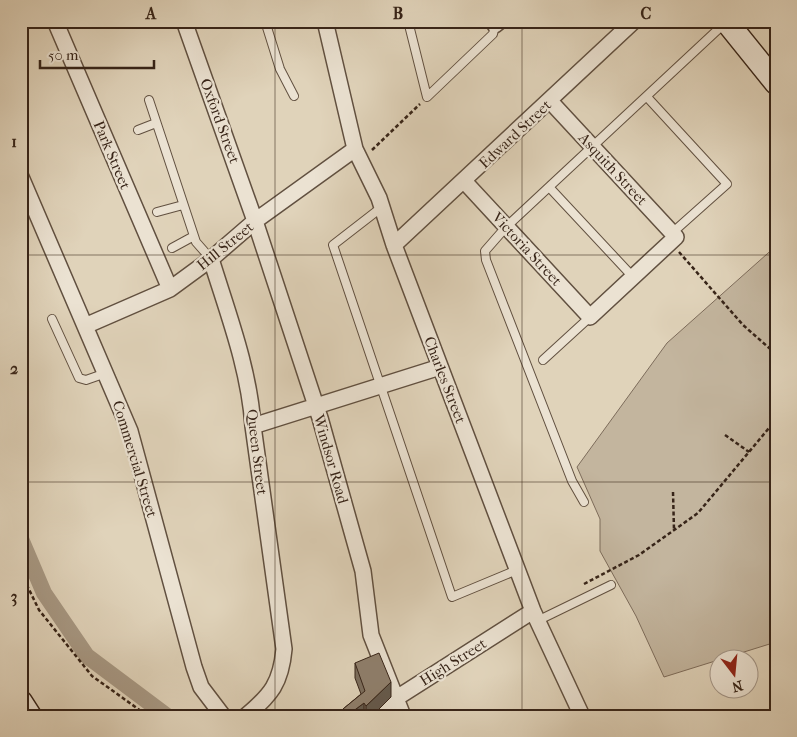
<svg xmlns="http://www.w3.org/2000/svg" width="797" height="737" font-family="'IM FELL French Canon',serif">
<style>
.green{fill:#c3b59e;stroke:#7d6c5b}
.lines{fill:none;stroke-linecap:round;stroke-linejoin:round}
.canal{stroke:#a79883;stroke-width:16}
.lane-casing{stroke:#615040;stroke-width:10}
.street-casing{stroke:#615040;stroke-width:18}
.secondary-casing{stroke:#372418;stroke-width:25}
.path{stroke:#372418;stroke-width:2.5;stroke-dasharray:4 2.5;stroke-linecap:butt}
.lane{stroke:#ebe2d2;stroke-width:8}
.street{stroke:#ebe2d2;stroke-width:15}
.secondary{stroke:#ebe2d2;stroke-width:22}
.wall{fill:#7b6d5d;stroke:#372418}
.shaded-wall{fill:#64594c;stroke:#372418}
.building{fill:#8f7f6c;stroke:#372418}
.grid{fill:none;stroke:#372418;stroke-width:1;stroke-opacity:0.55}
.labels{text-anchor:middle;stroke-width:4.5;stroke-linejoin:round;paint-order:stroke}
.street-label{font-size:15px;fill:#372418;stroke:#ebe2d2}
.neatline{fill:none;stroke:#372418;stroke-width:2}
.grid-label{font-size:16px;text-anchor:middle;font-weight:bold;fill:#372418}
</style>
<rect width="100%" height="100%" fill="#e0d3ba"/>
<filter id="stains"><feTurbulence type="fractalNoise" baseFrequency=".004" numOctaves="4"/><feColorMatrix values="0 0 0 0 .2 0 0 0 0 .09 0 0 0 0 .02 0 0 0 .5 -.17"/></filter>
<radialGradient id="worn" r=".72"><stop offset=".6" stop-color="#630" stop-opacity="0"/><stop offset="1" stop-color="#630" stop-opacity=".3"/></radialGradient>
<!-- green -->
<path class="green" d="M776,246V642L664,677L636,616L600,551V519L577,467L667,343Z"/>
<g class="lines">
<!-- canal -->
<path class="canal" d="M21,539L44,593L87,656L167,716"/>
<defs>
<path id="lane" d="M265,21L280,69L294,96
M408,21L427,97L493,34L495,25
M647,97L727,184L672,233
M149,100L196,242L211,259
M138,130L156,123
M549,187L633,277
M382,207L333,245L452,597L517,570
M157,212L183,205
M172,248L194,236
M52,319L79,378L86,380L106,373
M543,360L590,317
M584,502L572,481L486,260L485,251L506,227L726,22
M537,621L611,585"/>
<path id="street" d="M55,21L170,289
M184,21L255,221L320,418L363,571L371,635L403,716
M325,21L355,149L379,198L394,245L533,611L582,716
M494,21L495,25L500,21
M21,177L130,431L194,667L201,687L223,716
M464,181L590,317L676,237L550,101
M394,245L634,21
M211,259C228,314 249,368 253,426L284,649C281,683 271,695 246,716
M85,326L170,289L211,259L255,221L355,149
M253,426L440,367
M376,716L395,699L533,611"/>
<path id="secondary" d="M726,21L776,83
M21,702L30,716"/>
</defs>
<!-- lane casing -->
<use href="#lane" class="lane-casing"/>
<!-- street casing -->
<use href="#street" class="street-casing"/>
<!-- secondary casing -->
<use href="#secondary" class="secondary-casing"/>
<!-- path -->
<path class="path" d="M372,150L420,104
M679,252L743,325L776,354
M725,435L749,452
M673,492L674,530
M21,573L39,610L92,676L148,716
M584,584L639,555L698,513L774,422L776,414"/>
<!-- lane -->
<use href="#lane" class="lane"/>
<!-- street -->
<use href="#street" class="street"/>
<!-- secondary -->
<use href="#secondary" class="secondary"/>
</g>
<!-- wall -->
<path class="wall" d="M355,663L391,697L372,716H343V709L361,694L355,678Z"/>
<!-- shaded-wall -->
<path class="shaded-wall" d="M391,682V697L372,716H366V706Z
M364,703V716H348V715Z"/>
<!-- building -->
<path class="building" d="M379,653L391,682L366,706L364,703L348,715L343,709L365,691L355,663Z"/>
<!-- grid -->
<path class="grid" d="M275,21V716M522,21V716M21,255H776M21,482H776"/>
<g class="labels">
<!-- street labels -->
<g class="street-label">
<text transform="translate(220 121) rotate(70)" y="5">Oxford Street</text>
<text transform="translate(515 134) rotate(-43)" y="5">Edward Street</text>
<text transform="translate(112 155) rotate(67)" y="5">Park Street</text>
<text transform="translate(613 169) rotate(47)" y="5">Asquith Street</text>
<text transform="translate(225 246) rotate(-39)" y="5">Hill Street</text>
<text transform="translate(527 249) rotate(47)" y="5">Victoria Street</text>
<text transform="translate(445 380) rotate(69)" y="5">Charles Street</text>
<text transform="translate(257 452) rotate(83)" y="5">Queen Street</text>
<text transform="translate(135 459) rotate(73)" y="5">Commercial Street</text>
<text transform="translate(331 459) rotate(74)" y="5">Windsor Road</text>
<text transform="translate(453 662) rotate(-32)" y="5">High Street</text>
</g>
</g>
<!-- margin -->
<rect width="797" height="737" fill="none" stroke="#e0d3ba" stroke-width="55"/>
<!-- north arrow -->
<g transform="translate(734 674) rotate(164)"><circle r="24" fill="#ebe2d2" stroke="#a39688"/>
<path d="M0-4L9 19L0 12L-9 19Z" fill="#8f2418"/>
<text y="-8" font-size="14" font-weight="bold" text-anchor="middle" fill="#372418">N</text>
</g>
<!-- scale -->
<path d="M40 60v8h114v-8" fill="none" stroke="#372418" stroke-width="2.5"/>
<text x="48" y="60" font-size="15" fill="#372418" stroke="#ebe2d2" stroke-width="4" paint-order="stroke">50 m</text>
<rect x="28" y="28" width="742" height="682" class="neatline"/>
<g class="grid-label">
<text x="151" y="19">A</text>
<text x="398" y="19">B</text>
<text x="646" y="19">C</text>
<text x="14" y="147">1</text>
<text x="14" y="374">2</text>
<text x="14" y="602">3</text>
</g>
<rect width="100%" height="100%" filter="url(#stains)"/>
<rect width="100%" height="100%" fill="url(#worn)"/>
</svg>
